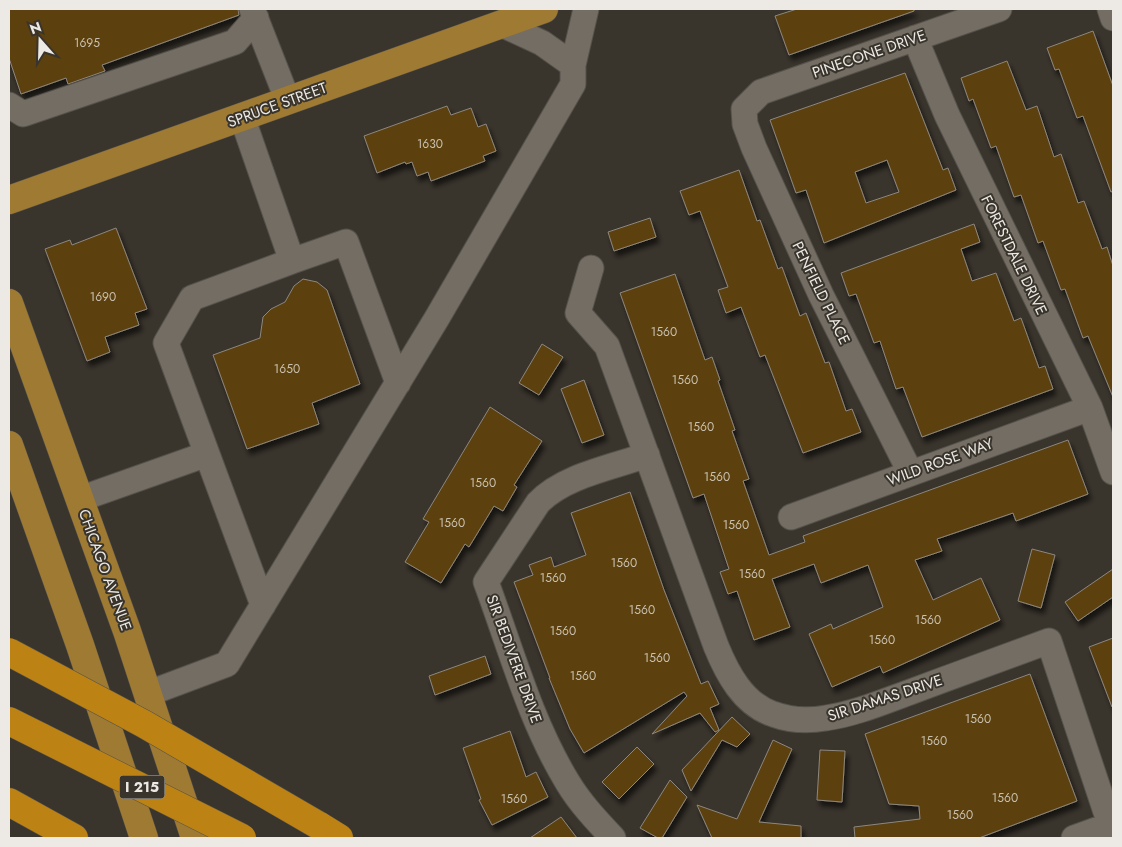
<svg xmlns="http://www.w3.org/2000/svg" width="1122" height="847" font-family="Jost,sans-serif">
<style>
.building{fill:#5c4011;stroke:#8d877e;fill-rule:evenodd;filter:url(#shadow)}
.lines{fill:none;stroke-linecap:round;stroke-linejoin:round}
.minor-casing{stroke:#55514a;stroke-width:27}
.major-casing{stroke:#55514a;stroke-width:29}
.highway-casing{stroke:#55514a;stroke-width:29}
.minor{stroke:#736d64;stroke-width:25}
.major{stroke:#9f7a33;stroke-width:28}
.highway{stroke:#bc8213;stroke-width:28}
.highway-bridge-casing{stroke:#55514a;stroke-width:29;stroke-linecap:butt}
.highway-bridge{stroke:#bc8213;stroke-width:28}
.labels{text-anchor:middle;stroke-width:4;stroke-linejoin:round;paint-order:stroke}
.number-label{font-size:12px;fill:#c9c0b0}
.shield{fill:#39342c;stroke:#b7b3ae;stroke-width:1}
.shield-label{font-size:14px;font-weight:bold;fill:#edeae5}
.street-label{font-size:15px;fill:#edeae5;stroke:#39342c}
</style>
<defs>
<filter id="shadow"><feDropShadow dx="3" dy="5.5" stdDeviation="2.5" flood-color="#0009"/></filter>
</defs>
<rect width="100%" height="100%" fill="#39342c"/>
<!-- building -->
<path class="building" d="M9,9H238L239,15L102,65L105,71L68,84L66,78L21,94L9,58Z
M797,9H914V11L789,55L775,16Z
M1093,31L1113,86V191L1111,192L1083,116L1077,118L1059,69L1055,70L1047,48Z
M1007,61L1026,110L1037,106L1054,157L1061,154L1078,203L1084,201L1102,249L1107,247L1113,266V397L1088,336L1083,338L1065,289L1061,290L1043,241L1038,243L1021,195L1014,197L996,146L991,148L973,99L969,101L961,78Z
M905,73L943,170L948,168L956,190L824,243L806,190L796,193L770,120ZM887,160L899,192L866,203L855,172Z
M447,106L451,115L471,108L478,127L486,124L496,151L483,156L485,161L431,181L428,172L417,176L412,162L406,164L405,162L377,173L364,136Z
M739,170L757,221L760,220L778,269L782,267L800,316L806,313L825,363L829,362L846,411L852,409L861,432L803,453L765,355L760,357L741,307L726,313L718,290L728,287L700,211L689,215L680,191Z
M650,218L656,237L614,251L608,232Z
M974,224L980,242L961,249L972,281L996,273L1014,321L1021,318L1039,368L1045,366L1053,389L922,437L903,387L896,389L880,341L874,343L856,294L849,296L841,273Z
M116,228L147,309L135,313L139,325L105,337L110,352L87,361L45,249L70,240L72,245Z
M675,274L705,360L712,357L720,380L718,381L735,430L732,431L749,479L743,481L769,555L805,542L803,536L1068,440L1088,494L1016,521L1013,513L937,539L942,551L915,560L933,600L981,578L1000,620L883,673L880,666L832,687L809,634L831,624L833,629L883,607L868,565L821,583L814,564L772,579L790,627L754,640L737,591L728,594L720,572L729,569L704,494L693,498L620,293Z
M303,279L317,282L327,290L360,384L312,403L319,424L247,449L213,355L260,338L263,317L271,309L285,302L294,286Z
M542,344L563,357L539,395L519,383Z
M584,380L604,435L582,443L561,389Z
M490,407L542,441L514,485L517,487L503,511L494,506L469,547L465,544L441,583L405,562L429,522L423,519Z
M630,492L664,590L701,684L708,681L719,704L710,708L719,730L715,732L700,713L652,734L687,696L684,692L584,753L570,729L549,678H550L514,582L533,575L529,565L551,557L554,567L586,555L571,513Z
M1032,549L1055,555L1041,608L1018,601Z
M1113,569V597L1078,621L1065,602Z
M1113,638V706L1112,707L1089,647Z
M485,656L491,674L435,695L429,676Z
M1030,674L1077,801L979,838H855L854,827L920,819L919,806L889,804L865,734Z
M732,717L750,734L737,747L722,740L691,791L682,770Z
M510,731L526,777L536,772L548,797L492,825L479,800L481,799L463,748Z
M773,740L792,749L759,822L801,826V838H712L697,805L737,819Z
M637,747L654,764L619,799L602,782Z
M820,750L845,751L842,802L817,800Z
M670,780L687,797L662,838H658L640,828Z
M561,817L577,838H530Z"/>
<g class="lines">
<defs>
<path id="minor" d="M252,9L288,101
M1110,9L1113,18
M501,24L542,43L573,65
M915,38L947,115L1090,408L1113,472
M9,105L23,114L235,42L256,18
M292,261L346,242L398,383
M591,268L578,313L607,346L716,646C727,673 743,704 773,714C789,720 809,721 826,718C855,714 885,701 913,691C958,674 1003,658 1049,641L1113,833
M207,454L263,605
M910,472L821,295L754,148L745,124L744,109L761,92L999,9
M80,499L207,454L166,343L192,298L292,261L242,117
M791,517L1090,408
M147,694L227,664L437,318L573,84V65L586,9
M613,838C597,821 580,803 568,783C530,721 511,649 486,582L538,503C563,476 613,467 647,455
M1074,838L1110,825"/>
<path id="major" d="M9,200L544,9
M9,303L127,631L195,838
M9,445L80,645L144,838"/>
<path id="highway" d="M9,721L41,737
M9,802L74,838
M318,825L339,838"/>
</defs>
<!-- minor casing -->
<use href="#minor" class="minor-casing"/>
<!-- major casing -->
<use href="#major" class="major-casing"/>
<!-- highway casing -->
<use href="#highway" class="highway-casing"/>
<!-- minor -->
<use href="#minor" class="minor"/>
<!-- major -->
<use href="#major" class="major"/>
<!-- highway -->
<use href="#highway" class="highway"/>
<defs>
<path id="highway-bridge" d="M9,652L144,724L318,825
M41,737L242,838"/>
</defs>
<!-- highway-bridge casing -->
<use href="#highway-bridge" class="highway-bridge-casing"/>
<!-- highway-bridge -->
<use href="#highway-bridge" class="highway-bridge"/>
</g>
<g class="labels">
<!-- number labels -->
<g class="number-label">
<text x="87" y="47">1695</text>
<text x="430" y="148">1630</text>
<text x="103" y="301">1690</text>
<text x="664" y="336">1560</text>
<text x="287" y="373">1650</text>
<text x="685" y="384">1560</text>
<text x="701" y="431">1560</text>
<text x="717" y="481">1560</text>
<text x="483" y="487">1560</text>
<text x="452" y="527">1560</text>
<text x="736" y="529">1560</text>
<text x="624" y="567">1560</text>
<text x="752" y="578">1560</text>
<text x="553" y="582">1560</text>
<text x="642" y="614">1560</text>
<text x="928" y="624">1560</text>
<text x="563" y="635">1560</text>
<text x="882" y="644">1560</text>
<text x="657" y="662">1560</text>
<text x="583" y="680">1560</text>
<text x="978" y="723">1560</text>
<text x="934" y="745">1560</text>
<text x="1005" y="802">1560</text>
<text x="514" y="803">1560</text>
<text x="960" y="819">1560</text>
</g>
<!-- shield labels -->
<rect class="shield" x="119.5" y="775.5" width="45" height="23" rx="4"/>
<g class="shield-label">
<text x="142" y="792">I 215</text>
</g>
<!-- street labels -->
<g class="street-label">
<text transform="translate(869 54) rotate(-19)" y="5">PINECONE DRIVE</text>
<text transform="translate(277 105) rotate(-20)" y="5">SPRUCE STREET</text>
<text transform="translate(1014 255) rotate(64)" y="5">FORESTDALE DRIVE</text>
<text transform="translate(821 293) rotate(64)" y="5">PENFIELD PLACE</text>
<text transform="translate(940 462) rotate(-20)" y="5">WILD ROSE WAY</text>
<text transform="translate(105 570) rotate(70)" y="5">CHICAGO AVENUE</text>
<text transform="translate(514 659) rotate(70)" y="5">SIR BEDIVERE DRIVE</text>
<text transform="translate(885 698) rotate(-18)" y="5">SIR DAMAS DRIVE</text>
</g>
</g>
<!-- border -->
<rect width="1122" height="847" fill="none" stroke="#edeae5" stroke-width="20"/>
<!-- north arrow -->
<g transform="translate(40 40) rotate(340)" stroke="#39342c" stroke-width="4" paint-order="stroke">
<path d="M0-4L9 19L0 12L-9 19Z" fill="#edeae5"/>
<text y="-8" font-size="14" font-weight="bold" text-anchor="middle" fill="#edeae5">N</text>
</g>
</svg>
